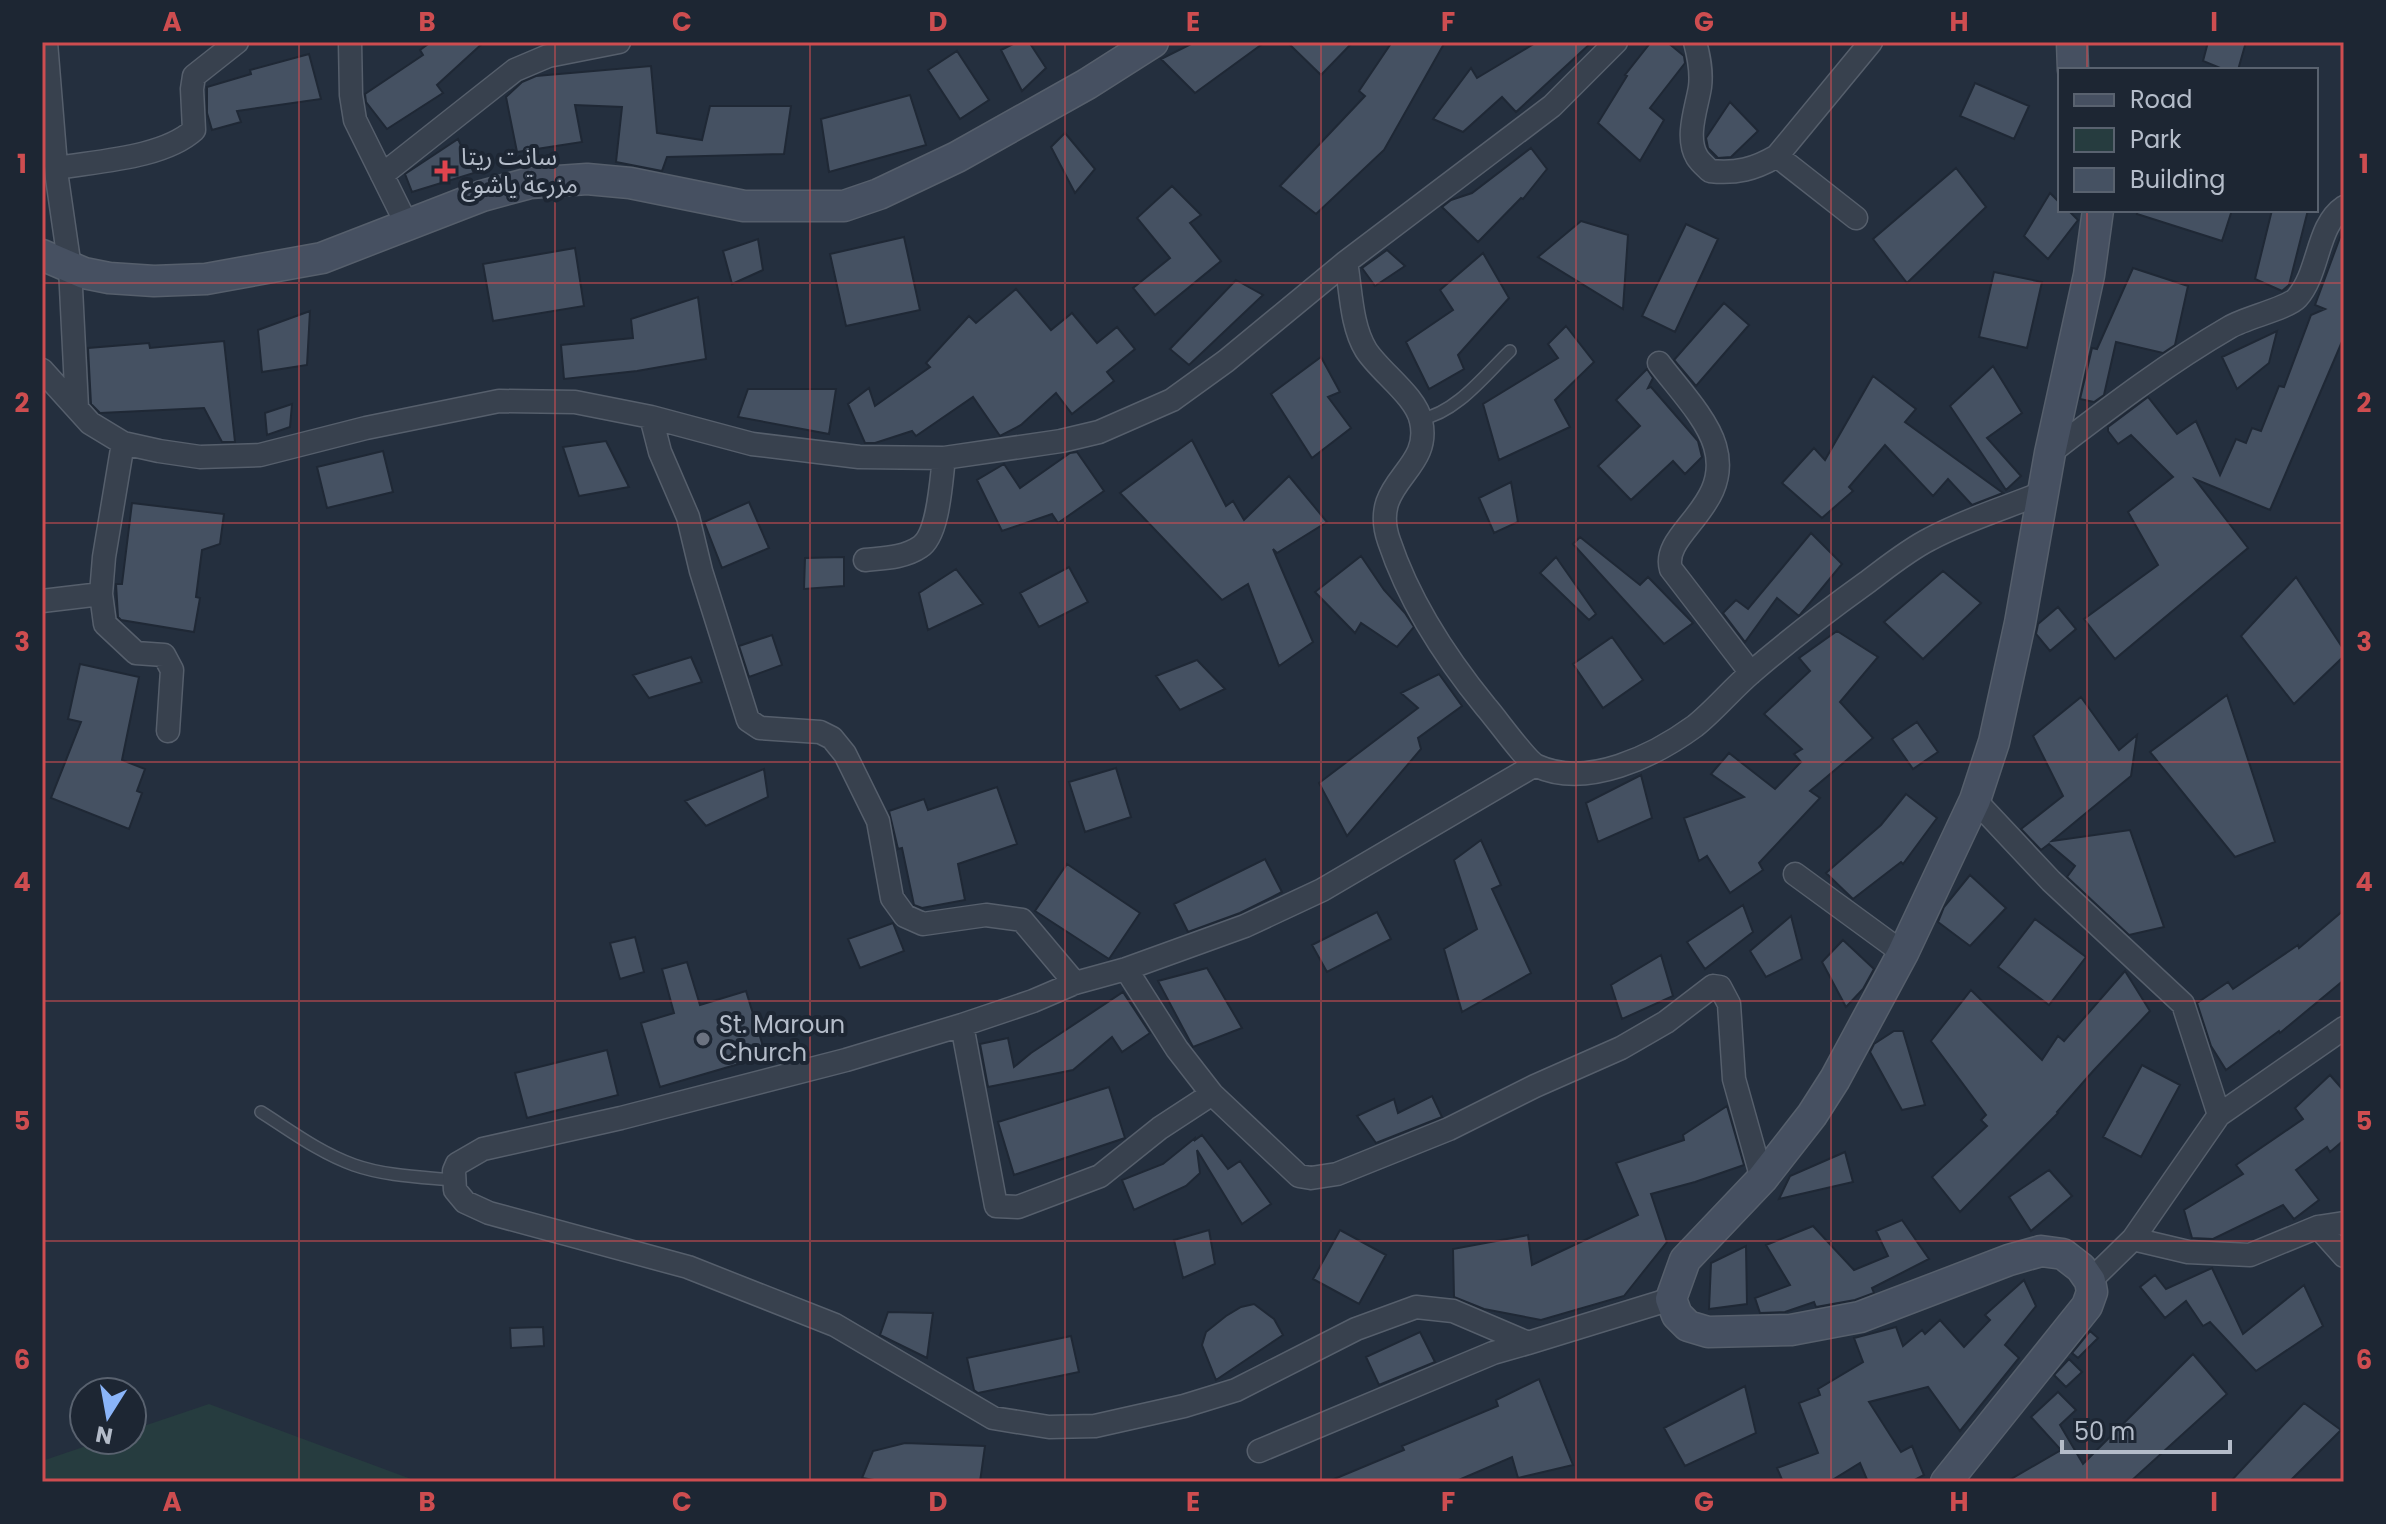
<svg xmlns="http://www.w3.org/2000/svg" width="2386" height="1524" font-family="Poppins,'Noto Sans Arabic',sans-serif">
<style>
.green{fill:#263c3f}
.building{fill:#455162;stroke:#1f2835;stroke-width:2}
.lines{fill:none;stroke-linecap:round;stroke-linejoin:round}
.lane-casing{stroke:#565f6c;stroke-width:14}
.street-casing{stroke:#565f6c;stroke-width:25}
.secondary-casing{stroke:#565f6c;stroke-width:33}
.lane{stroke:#38414e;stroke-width:11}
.street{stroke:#38414e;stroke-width:22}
.secondary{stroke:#465061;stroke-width:30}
.grid{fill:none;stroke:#ce4d50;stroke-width:2;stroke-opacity:0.55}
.health-dot{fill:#e0444e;stroke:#1d2633;stroke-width:3}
.worship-dot{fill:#6b7280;stroke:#1d2633;stroke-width:3}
.labels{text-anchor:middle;stroke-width:8;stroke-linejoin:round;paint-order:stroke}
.poi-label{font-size:24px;fill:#b4bcc9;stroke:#1d2633;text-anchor:start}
.neatline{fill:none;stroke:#ce4d50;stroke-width:3}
.grid-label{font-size:26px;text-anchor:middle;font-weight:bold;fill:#ce4d50}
</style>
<rect width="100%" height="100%" fill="#242f3e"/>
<!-- green -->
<path class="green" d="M209,1404L419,1482H42V1461L104,1440H132V1430Z"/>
<!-- building -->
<path class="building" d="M431,42H484L437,85L443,93L387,129L366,102L365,94L423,55L420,50Z
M1017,42H1029L1046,68L1022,91L1001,50Z
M1195,42H1265L1195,93L1161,59Z
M1287,42H1353L1321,75Z
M1392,42H1445L1384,150L1316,214L1280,186L1365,96L1359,91Z
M1537,42H1592L1516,112L1502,97L1463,132L1433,119L1471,68L1477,78Z
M1651,42H1667L1684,56L1685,63L1650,108L1664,120L1640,161L1598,123L1627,76L1625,75Z
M2208,42H2246L2238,70H2225L2203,61Z
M957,51L989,100L960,119L928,70Z
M309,54L321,99L237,111L241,122L212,130L207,113V87L251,74L250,70Z
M651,66L657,133L702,140L710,106H791L784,154L667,157L662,171L616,162L622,107L575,105L582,142L517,152L506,97L522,82L536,76Z
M1975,83L2029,106L2014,139L1960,116Z
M910,95L926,145L829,172L821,119Z
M1730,102L1758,131L1731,157L1718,158L1708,148L1706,138Z
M1065,133L1095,169L1075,193L1051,147Z
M458,139L474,173L412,192L405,174Z
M1531,148L1547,169L1523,199L1521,198L1478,242L1442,207L1451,200L1472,193Z
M1956,168L1986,207L1907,283L1873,239Z
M1172,186L1201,215L1190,223L1221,261L1155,315L1133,288L1170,258L1137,218Z
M2050,193L2060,203V210H2068L2078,220L2048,259L2024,236Z
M2138,210H2232L2222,241L2137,214Z
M2272,210H2308L2289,285L2282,291L2255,279Z
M1581,221L1628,235L1623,309L1538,257Z
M1686,224L1718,239L1675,332L1642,316Z
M2342,232L2344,337L2270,510L2195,479L2248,548L2115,659L2084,619L2158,565L2128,512L2173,477L2131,435L2118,444L2108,431V427L2148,397L2177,434L2196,421L2220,475L2236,439L2246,443L2252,428L2261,431L2279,386L2284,387L2311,315L2325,309L2315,305Z
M904,237L920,310L846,326L830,254Z
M758,239L763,270L732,284L723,251Z
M575,248L584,306L493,321L483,264Z
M1387,250L1405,266L1375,286L1362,268Z
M1483,253L1509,298L1458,355L1464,369L1429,389L1406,342L1453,310L1440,290Z
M2133,268L2188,286L2175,345L2163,353L2116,342L2104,395L2094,402L2080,399L2092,348L2097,349Z
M1994,272L2042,282L2027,348L1979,337Z
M1236,280L1263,295L1189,365L1170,349Z
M1016,289L1051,330L1072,313L1097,343L1117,327L1135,349L1107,372L1114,381L1072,414L1056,393L1021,425L1000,436L973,397L916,436L912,431L875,443H865L848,404L869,388L875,406L930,367L926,363L969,316L976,323Z
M698,297L706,359L637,371L564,379L561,345L633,338L631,319Z
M1724,303L1749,325L1696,386L1674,360Z
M310,311L307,365L262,372L258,330Z
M1566,326L1594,362L1555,400L1570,427L1499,460L1483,404L1558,358L1548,344Z
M2277,331L2269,363L2237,389L2222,357Z
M224,341L235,442H222L204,408L100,413L91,404L88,348L149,343L150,348Z
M1321,357L1340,392L1328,397L1351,428L1312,458L1271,394Z
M1993,366L2022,413L1987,438L2021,476L2006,490L1950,406Z
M1647,369L1653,378L1648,388L1651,387L1698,441L1702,457L1685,474L1673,461L1631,500L1598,466L1640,426L1616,400Z
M1873,376L1916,409L1905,422L2003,493L1972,505L1948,479L1933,496L1885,445L1849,487L1853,491L1822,518L1782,483L1814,448L1825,460Z
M748,389H836L829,434L738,417Z
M292,404L290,427L267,435L265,413Z
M1192,440L1226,506L1233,501L1244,520L1289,476L1327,522L1277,553L1273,549L1313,642L1279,666L1248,584L1222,600L1120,493Z
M606,441L629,487L579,496L563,447Z
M383,451L393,492L327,508L317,467Z
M1077,452L1104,491L1058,523L1052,514L1002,531L977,480L1004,464L1020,488L1070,453Z
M1511,482L1518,522L1494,533L1479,498Z
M749,502L769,548L722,568L704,522Z
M132,503L224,514L220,544L202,550L196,597L200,598L194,632L121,620L118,617L116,584H122Z
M1811,533L1842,564L1799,616L1777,598L1745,642L1723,613L1736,600L1748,609Z
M1580,537L1640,585L1648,577L1693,623L1664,644L1573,544Z
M1361,556L1384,590L1405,613L1414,627L1397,647L1361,623L1355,633L1315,592Z
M844,557V586L804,589L805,558Z
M1556,557L1596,614L1589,620L1540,573Z
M1069,567L1088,602L1039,627L1020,593Z
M956,569L983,604L928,630L919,593Z
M1943,571L1981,603L1923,659L1884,622Z
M2296,577L2344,650V656L2294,704L2241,636Z
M2058,607L2076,629L2050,651L2036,634L2038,624Z
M1837,631L1878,657L1840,702L1873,738L1810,791L1820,798L1759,863L1763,870L1730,893L1707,856L1699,861L1684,818L1744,797L1711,774L1729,753L1775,789L1801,762L1794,754L1802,749L1764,714L1810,671L1799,658Z
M772,635L782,665L749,677L739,646Z
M1612,637L1643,680L1603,708L1573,664Z
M691,657L702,682L649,698L633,675Z
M1197,660L1225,689L1180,710L1156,676Z
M80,664L139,677L122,760L145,769L137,791L142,793L129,829L51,798L81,722L68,719Z
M1439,674L1462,706L1418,738L1421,749L1347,836L1319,783L1418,708L1401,693Z
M2227,695L2275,842L2235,857L2150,752Z
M2081,697L2119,750L2137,735L2131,776L2052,841L2130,830L2164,927L2129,935L2067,877L2075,866L2049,844L2041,850L2021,829L2063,796L2033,736Z
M1917,722L1938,752L1913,769L1892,739Z
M1116,768L1131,817L1085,832L1069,782Z
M764,769L768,797L706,826L685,801Z
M1641,775L1652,818L1598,842L1586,803Z
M997,787L1017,844L958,864L965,900L922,908L914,905L902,848L898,849L889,811L924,799L928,810Z
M1906,794L1937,818L1903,864L1901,862L1853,899L1826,873L1881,825Z
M1481,840L1501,885L1492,889L1531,973L1462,1012L1444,949L1477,929L1454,860Z
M1265,859L1282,892L1240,913L1188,932L1174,904Z
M1067,864L1140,913L1109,959L1035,911Z
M1970,875L2006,908L1970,946L1938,922L1944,907Z
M1743,905L1753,932L1705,969L1687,942Z
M2344,910V980L2280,1033L2279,1031L2226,1070L2211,1046L2197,1003L2228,982L2233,989L2298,945L2299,948Z
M1377,912L1391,939L1327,972L1312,945Z
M1791,916L1802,959L1766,977L1750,951Z
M2035,919L2086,957L2049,1005L1998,967Z
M893,923L904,951L860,968L848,939Z
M635,937L644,972L620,979L610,943Z
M1843,940L1874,969L1863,989L1846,1007L1822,962Z
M1661,955L1673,996L1622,1019L1611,985Z
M687,962L700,1005L746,991L766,1056L660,1087L641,1023L674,1013L662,969Z
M1207,968L1242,1028L1193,1047L1158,981Z
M2125,971L2150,1011L2094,1070L2057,1112L2058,1113L1960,1212L1932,1177L1987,1126L1981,1120L1986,1115L1931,1041L1971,990L2042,1060L2058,1036L2064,1041Z
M1123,992L1150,1033L1122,1052L1112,1037L1073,1070L988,1087L980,1044L1008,1038L1014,1067L1031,1053Z
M1894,1031H1903L1925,1105L1902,1110L1870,1052L1874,1044Z
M607,1050L618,1095L527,1118L515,1073Z
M2142,1065L2180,1085L2141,1157L2103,1137Z
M2330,1075L2344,1091V1140L2330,1152L2327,1147L2296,1170L2319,1200L2294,1219L2283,1205L2213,1239L2192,1238L2184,1210L2243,1174L2236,1165L2303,1119L2295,1108Z
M1109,1087L1125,1138L1014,1175L998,1122Z
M1432,1096L1442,1117L1376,1143L1357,1116L1394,1099L1398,1113Z
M1727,1106L1744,1165L1695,1182L1651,1194L1667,1242L1624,1296L1541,1320L1484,1309L1454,1297L1453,1249L1528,1235L1532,1265L1638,1215L1616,1163L1684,1140L1683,1135Z
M1202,1135L1228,1169L1240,1161L1271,1204L1242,1224L1197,1150L1200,1173L1186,1186L1134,1210L1122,1180L1163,1164L1195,1138V1140Z
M1845,1152L1853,1182L1779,1199L1790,1176Z
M2049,1170L2072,1196L2031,1231L2009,1197Z
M1902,1220L1929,1259L1872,1288L1874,1293L1855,1300L1816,1307L1814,1302L1785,1312L1760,1313L1755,1298L1790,1285L1766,1245L1813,1226L1854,1270L1888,1256L1876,1231Z
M1209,1230L1215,1264L1183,1278L1174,1240Z
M1340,1230L1386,1255L1359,1304L1313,1279Z
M1746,1246L1747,1304L1709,1309L1711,1263Z
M2212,1268L2243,1334L2304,1285L2323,1326L2256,1371L2210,1322L2203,1326L2186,1301L2165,1318L2140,1287L2155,1275L2166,1289Z
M2024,1280L2036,1306L2005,1345L2019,1358L1960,1431L1928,1387L1869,1402L1901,1452L1912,1446L1924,1475L1911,1482H1868L1860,1463L1829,1482H1783L1777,1468L1818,1453L1799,1403L1820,1395L1818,1389L1863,1362L1854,1338L1896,1327L1903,1346L1922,1330L1925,1334L1940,1320L1964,1347L1990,1320L1985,1315Z
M1254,1304L1274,1319L1283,1335L1216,1380L1202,1345L1206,1332L1226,1316L1241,1307Z
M888,1312L933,1313L927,1358L880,1335Z
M543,1327L544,1346L511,1348L510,1328Z
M2090,1331L2098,1338L2078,1358L2072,1353Z
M1420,1332L1435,1362L1379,1385L1366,1357Z
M1071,1336L1079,1372L978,1393L974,1390L967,1358Z
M2193,1354L2227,1394L2130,1482H2006L2061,1450L2031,1417L2058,1392L2076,1410L2060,1425L2083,1464Z
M2069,1359L2082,1372L2066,1387L2054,1375Z
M1539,1379L1573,1465L1518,1478L1512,1457L1454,1482H1327L1404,1450L1402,1446L1498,1406L1496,1400Z
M1745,1386L1756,1433L1685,1466L1664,1428Z
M2304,1403L2341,1430L2289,1482H2230Z
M905,1443L985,1446L980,1482H886L862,1478L873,1451Z"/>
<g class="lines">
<defs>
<path id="lane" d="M1421,419C1456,413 1485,375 1510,351
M261,1112C291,1131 320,1153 354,1165C385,1176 421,1177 453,1180"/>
<path id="street" d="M46,42L57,178L70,268L77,408
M350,42L351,95L355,120L407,225
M1695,42C1699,57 1702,71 1700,87C1697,107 1685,137 1697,157C1700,162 1706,167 1710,171C1736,174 1755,169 1777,156L1871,42
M1777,156L1856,218
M57,168C98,161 163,158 194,130L192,89L194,76L237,42
M382,175L515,70L548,56L619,42
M1346,262C1351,290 1351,326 1366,350C1380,372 1416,396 1421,421C1433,472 1368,481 1389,541C1409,601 1446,658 1486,707C1496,718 1526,761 1537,766C1587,789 1654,756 1695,726C1715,710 1732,689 1752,672C1788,641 1827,611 1866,583C1886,568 1908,550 1930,539C1965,520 2005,508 2042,493
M1659,363C1676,386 1707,418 1715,446C1733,507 1660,533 1671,569L1751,673
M42,370L90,423L123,443L159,451L200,457L260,455L366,428L499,401L575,402L651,417L752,444L859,457L944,458L1061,441L1099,432L1172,400L1226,361L1346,262L1552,106L1616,42
M651,417L660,452L688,517L701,571L748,720L760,728L820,732L832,738L845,754L878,821L892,898L905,916L923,924L986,915L1022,920L1075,983
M2050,453C2109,408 2166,364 2230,327C2245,318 2288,308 2297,298C2320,272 2316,226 2344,207
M865,560C883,558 904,558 920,547C939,535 941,480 944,458
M101,594L105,624L136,653L164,655L172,670L168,731
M42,601L101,594L104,557L123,443
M1535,765L1322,890L1245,926L1126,969L1075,983L1033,1001L962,1025L846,1060L621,1118L483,1149L457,1164L454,1171L455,1190L465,1202L489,1213L688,1267L835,1325L993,1418L1049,1427L1095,1426L1184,1406L1236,1390L1356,1329L1416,1307L1453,1311L1528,1343L1671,1299
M1975,800L2051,881L2183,1004L2219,1115
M1795,874L1903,953
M962,1025L996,1206L1018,1207L1100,1176L1160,1128L1212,1094L1177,1049L1126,969
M1212,1094L1299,1176L1311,1178L1337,1174L1449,1129L1535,1086L1621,1048L1666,1022L1713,986L1720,987L1729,1004L1734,1079L1762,1179
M2318,1227L2344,1223
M2133,1239L2188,1252L2250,1255L2318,1227L2344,1256
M2090,1281L2133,1239L2219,1115L2344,1028
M1259,1451L1493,1353L1528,1343"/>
<path id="secondary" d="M2072,42L2073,70
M42,255L84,273L109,278L154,281L206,279L322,258L482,196L530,183L587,179L630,183L744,206H844L879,194L957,157L1087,84L1153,42
M1946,1482L2087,1306L2092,1292L2090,1281L2081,1268L2063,1254L2041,1251L2009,1260L1860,1317L1791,1330L1708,1332L1688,1326L1677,1315L1671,1299L1685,1260L1762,1179L1812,1115L1835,1079L1903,953L1975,800L1994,742L2020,623L2050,453L2089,275L2098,210"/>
</defs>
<!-- lane casing -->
<use href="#lane" class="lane-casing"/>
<!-- street casing -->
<use href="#street" class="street-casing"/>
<!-- secondary casing -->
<use href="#secondary" class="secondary-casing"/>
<!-- lane -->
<use href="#lane" class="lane"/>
<!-- street -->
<use href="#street" class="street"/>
<!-- secondary -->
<use href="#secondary" class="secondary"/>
</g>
<!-- grid -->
<path class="grid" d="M299,42V1482M555,42V1482M810,42V1482M1065,42V1482M1321,42V1482M1576,42V1482M1831,42V1482M2087,42V70M2087,210V1482M42,283H2344M42,523H2344M42,762H2344M42,1001H2344M42,1241H2344"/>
<!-- markers -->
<path class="health-dot" d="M441 159h8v8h8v8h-8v8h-8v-8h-8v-8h8z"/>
<circle class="worship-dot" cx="703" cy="1039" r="8"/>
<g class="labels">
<!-- poi labels -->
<g class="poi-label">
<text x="461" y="165">سانت ريتا<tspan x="461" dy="28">مزرعة ياشوع</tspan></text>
<text x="719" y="1033">St. Maroun<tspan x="719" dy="28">Church</tspan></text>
</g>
</g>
<!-- border -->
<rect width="2386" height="1524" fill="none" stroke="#1d2633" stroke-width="88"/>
<!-- legend -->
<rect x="2058" y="68" width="260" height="144" fill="#1d2633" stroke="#59626f" stroke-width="2"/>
<rect x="2074" y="94" width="40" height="12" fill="#465061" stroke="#59626f" stroke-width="2"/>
<text x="2130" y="108" font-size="24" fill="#b4bcc9">Road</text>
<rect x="2074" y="128" width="40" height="24" fill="#263c3f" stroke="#59626f" stroke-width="2"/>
<text x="2130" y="148" font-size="24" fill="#b4bcc9">Park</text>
<rect x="2074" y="168" width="40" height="24" fill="#455162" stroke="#59626f" stroke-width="2"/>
<text x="2130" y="188" font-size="24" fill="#b4bcc9">Building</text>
<!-- north arrow -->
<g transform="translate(108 1416) rotate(191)"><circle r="38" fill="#1d2633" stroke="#59626f" stroke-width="2"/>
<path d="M0-6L14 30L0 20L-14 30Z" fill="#8ab4f8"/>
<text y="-12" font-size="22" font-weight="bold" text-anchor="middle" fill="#b4bcc9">N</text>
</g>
<!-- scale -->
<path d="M2062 1440v12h168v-12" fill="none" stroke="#b4bcc9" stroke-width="4"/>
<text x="2074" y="1440" font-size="24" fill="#b4bcc9" stroke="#1d2633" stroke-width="6" paint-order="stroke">50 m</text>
<rect x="44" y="44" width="2298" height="1436" class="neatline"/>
<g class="grid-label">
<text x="172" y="31">A</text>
<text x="427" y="31">B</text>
<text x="682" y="31">C</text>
<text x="938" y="31">D</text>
<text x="1193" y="31">E</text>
<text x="1448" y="31">F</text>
<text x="1704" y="31">G</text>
<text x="1959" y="31">H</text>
<text x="2214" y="31">I</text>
<text x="22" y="173">1</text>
<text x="2364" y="173">1</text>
<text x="22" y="412">2</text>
<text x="2364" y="412">2</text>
<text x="22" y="651">3</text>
<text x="2364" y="651">3</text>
<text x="22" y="891">4</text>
<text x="2364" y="891">4</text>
<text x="22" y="1130">5</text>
<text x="2364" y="1130">5</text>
<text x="22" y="1369">6</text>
<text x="2364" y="1369">6</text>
<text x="172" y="1511">A</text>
<text x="427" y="1511">B</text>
<text x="682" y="1511">C</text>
<text x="938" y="1511">D</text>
<text x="1193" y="1511">E</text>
<text x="1448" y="1511">F</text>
<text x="1704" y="1511">G</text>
<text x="1959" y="1511">H</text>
<text x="2214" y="1511">I</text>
</g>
</svg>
